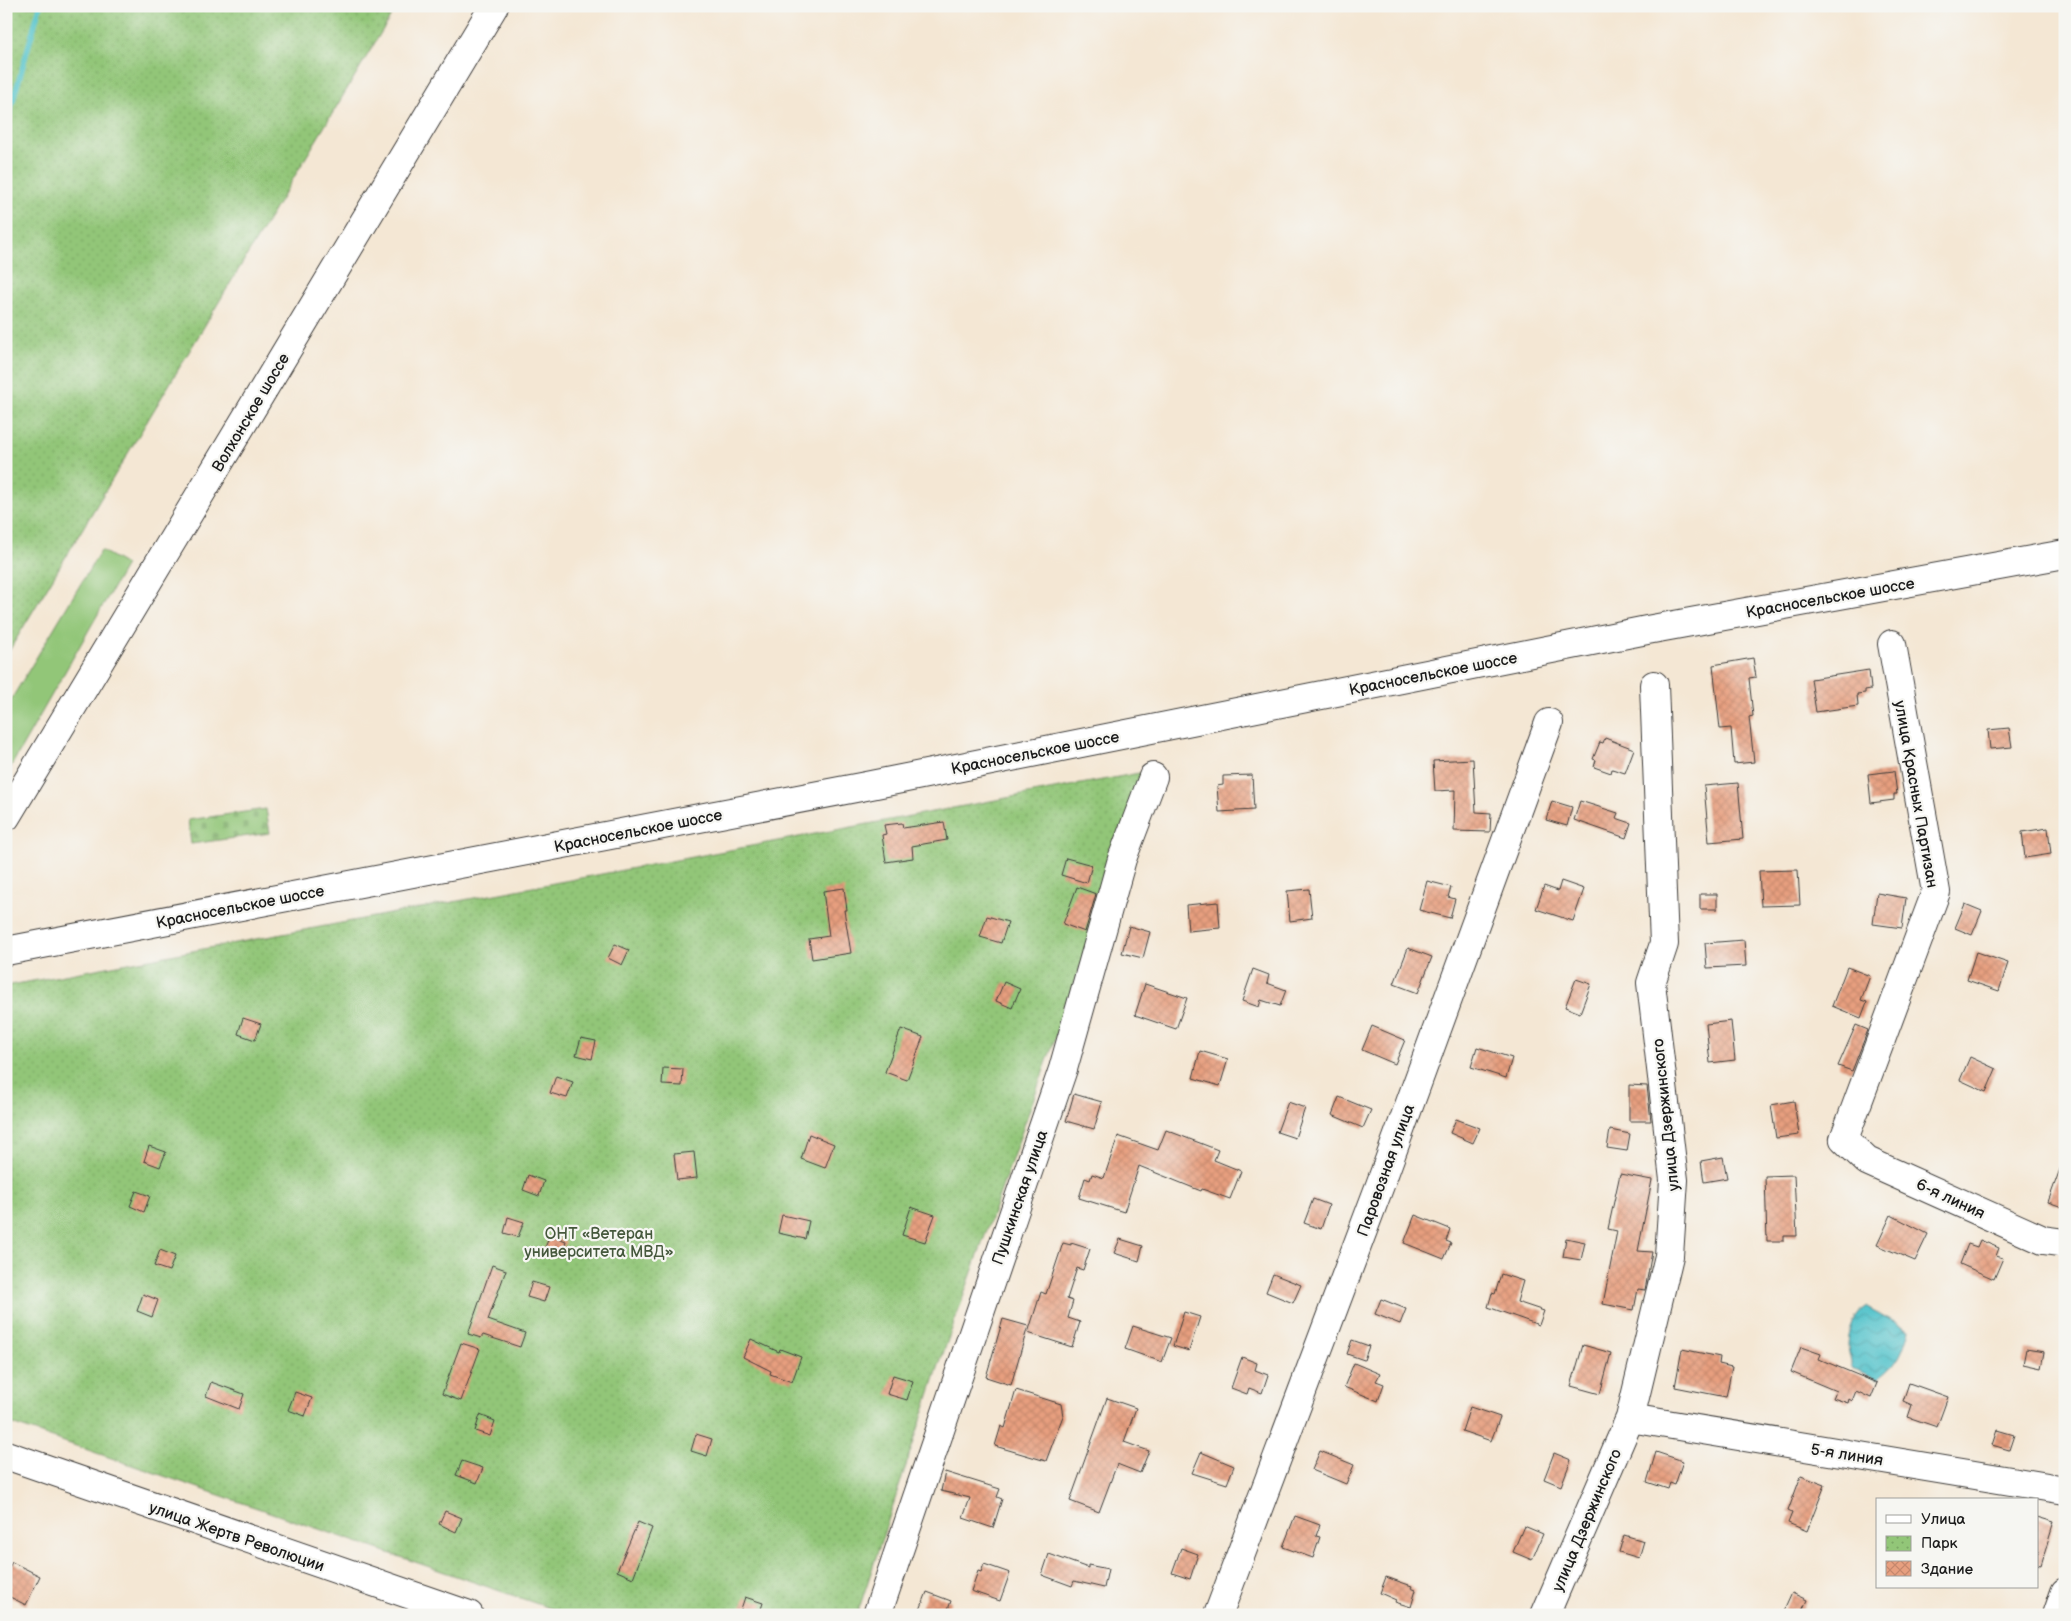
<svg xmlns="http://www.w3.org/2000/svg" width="2071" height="1621" font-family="'Balsamiq Sans',sans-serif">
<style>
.grass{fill:#92c678;stroke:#57714a}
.cemetery{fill:url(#cemetery-stones);stroke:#57714a}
.park{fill:url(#park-dots);stroke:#57714a}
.water{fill:url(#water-waves);stroke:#3a7074}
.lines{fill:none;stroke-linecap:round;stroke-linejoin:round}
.stream{stroke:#57c4cc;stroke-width:5.5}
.building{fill:url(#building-cross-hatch)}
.minor-casing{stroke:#3c3a38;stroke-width:30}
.major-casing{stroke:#3c3a38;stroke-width:30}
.minor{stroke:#fff;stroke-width:28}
.major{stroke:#fff;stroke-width:28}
.labels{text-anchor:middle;stroke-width:4.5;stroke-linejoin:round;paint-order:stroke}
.street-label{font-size:16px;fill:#1c1c1c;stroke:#f6f6f2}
.park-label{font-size:16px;fill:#45583c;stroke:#f6f6f2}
</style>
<defs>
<pattern id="cemetery-stones" width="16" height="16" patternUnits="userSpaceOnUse" patternTransform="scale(1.25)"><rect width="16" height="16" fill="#92c678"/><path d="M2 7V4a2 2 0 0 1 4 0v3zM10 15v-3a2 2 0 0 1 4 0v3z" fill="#7daa67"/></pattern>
<pattern id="park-dots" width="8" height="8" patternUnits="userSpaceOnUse" patternTransform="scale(1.25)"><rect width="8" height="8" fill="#92c678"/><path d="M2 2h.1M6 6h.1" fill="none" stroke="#7daa67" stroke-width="1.8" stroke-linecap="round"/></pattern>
<pattern id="water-waves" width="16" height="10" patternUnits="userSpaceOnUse" patternTransform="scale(1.25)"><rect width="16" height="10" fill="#57c4cc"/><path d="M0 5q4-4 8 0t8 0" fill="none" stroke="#4ba8af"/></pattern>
<pattern id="building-cross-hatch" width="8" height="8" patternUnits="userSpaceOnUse" patternTransform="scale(1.25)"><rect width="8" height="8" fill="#e79f7f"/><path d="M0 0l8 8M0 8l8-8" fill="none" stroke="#c6886d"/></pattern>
</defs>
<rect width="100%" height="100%" fill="#f6f6f2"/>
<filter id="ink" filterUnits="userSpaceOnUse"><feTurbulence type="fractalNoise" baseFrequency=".02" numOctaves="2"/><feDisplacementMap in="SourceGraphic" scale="10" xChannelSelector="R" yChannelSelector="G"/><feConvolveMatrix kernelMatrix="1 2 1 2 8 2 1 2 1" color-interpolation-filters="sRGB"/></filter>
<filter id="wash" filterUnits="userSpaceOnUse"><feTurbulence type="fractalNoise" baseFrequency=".0096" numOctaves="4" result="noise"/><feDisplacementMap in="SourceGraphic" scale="20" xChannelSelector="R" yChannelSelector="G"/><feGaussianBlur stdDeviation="1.12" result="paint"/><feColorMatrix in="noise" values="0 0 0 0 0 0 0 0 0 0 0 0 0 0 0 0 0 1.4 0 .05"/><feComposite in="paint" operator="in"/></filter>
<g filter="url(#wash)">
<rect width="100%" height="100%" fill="#f4e7d4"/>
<!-- grass -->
<path class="grass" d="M101,550L126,565L6,775V708Z"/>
<!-- cemetery -->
<path class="cemetery" d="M266,809L270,833L191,844L188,820Z"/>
<!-- park -->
<path class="park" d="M6,6H397L6,656Z
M1150,771L939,1365L857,1615H570L6,1422V986Z"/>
<!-- water -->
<path class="water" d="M1867,1307L1909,1330C1902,1354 1899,1363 1878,1379L1852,1368C1851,1360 1848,1352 1848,1344C1849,1330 1855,1313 1867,1307Z"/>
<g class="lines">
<!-- stream -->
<path class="stream" d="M6,125L40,6"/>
</g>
<g id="blocks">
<!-- building -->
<path class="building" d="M1753,658L1756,677L1749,678L1753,716L1749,717L1754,762L1734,764L1731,728L1720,729L1713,665Z
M1869,670L1871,689L1865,690V693L1857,694L1858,706L1816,712L1811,679Z
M2009,728L2012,747L1990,749L1988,730Z
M1605,738L1634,749L1625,773L1612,769L1611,773L1594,767L1596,760L1593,759L1600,742L1603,743Z
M1473,759L1476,812L1491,813L1490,832L1454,831L1455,790L1435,791L1433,761Z
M1894,771L1897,794H1894V800L1871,803L1868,774Z
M1252,775L1254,810L1219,812L1217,786L1223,785V776Z
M1738,783L1743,839L1709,842L1704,786Z
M1552,801L1572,807L1567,826L1546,820Z
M1580,801L1618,813L1616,818L1631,823L1626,838L1574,820Z
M944,822L947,840L912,846L913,858L886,862L882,835L886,834L884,825L902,823L903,828Z
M2048,828L2051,854L2025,858L2022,832Z
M1066,858L1092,865L1087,883L1061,875Z
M1798,870L1800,905L1761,906L1759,871Z
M1427,881L1451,887L1448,897L1455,899L1450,918L1419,910Z
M1561,881L1584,889L1573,921L1536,909L1544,886L1558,891Z
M1077,887L1096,894L1085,932L1063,924Z
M844,888L847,910H844L851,953L812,959L809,939L829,936L823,891Z
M1309,889L1312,918L1290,921L1287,891Z
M1877,893L1906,898L1902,928L1873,924Z
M1700,894H1717V909H1700Z
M1218,902L1220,928L1188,931L1186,905Z
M1965,904L1982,911L1972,935L1955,928Z
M987,916L1008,922L1001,943L980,937Z
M1129,926L1150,932L1143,958L1122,953Z
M1744,940L1746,966L1707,968L1705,943Z
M615,944L629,950L622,965L608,958Z
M1408,948L1432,957L1418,993L1394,984Z
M1976,952L2008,963L1999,991L1967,980Z
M1847,967L1870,976L1861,1000L1867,1002L1861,1018L1832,1006Z
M1253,969L1269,975L1267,983L1286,990L1280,1006L1261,1000L1259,1007L1242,1001Z
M1576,979L1591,984L1580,1013L1565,1007Z
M1004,982L1020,989L1012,1008L996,1001Z
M1145,984L1187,998L1176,1029L1135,1015Z
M243,1018L261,1024L255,1040L238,1034Z
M1731,1021L1735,1060L1710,1063L1706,1024Z
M1856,1025L1868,1030L1852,1071L1838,1066Z
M1372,1026L1405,1040L1395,1064L1362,1050Z
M901,1029L923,1037L907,1080L885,1072Z
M581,1038L596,1041L592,1059L576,1055Z
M1477,1047L1512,1058L1506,1078L1471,1067Z
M1200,1051L1228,1059L1220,1086L1193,1078Z
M1970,1057L1996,1069L1986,1092L1960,1080Z
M663,1068L683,1069L682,1086L662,1085Z
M556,1076L573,1082L567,1098L550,1093Z
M1629,1085L1647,1086L1651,1121H1629Z
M1074,1094L1102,1102L1094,1129L1066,1121Z
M1339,1097L1371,1110L1363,1128L1332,1115Z
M1794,1101L1799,1135L1776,1138L1771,1105Z
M1288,1102L1305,1108L1295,1138L1277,1132Z
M1456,1119L1480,1128L1473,1143L1450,1133Z
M1166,1130L1218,1150L1214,1160L1241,1171L1230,1199L1202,1189L1201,1191L1139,1166L1124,1212L1079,1198L1085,1178L1090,1180L1092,1174L1104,1178L1118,1136L1158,1150Z
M1610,1130L1630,1134L1627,1151L1607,1148Z
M809,1134L834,1144L825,1168L801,1159Z
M149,1146L166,1152L160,1167L144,1161Z
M694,1152L697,1178L677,1180L674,1154Z
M1723,1157L1727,1178L1704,1182L1701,1161Z
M2063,1161H2065V1208L2048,1202Z
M1620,1174L1652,1180L1638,1251L1652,1252L1645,1290L1638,1289L1634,1310L1603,1304L1617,1231L1608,1229Z
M528,1175L544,1181L539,1196L523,1190Z
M1794,1175L1797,1236H1784V1241H1767L1765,1176Z
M136,1191L150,1196L144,1212L130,1206Z
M1313,1199L1329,1205L1321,1229L1304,1223Z
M911,1207L935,1215L925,1242L902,1235Z
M782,1215L809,1221L805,1239L778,1233Z
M1415,1215L1450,1229L1446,1241L1451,1243L1444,1259L1404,1243Z
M1891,1215L1928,1234L1915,1261L1877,1245Z
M508,1217L524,1222L518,1237L504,1233Z
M550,1235L566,1241L561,1256L544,1250Z
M1566,1238L1585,1242L1581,1260L1563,1257Z
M1120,1239L1143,1246L1139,1261L1114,1253Z
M1980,1240L1999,1248L1996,1256L2003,1258L1994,1279L1960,1264L1968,1244L1977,1247Z
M1063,1243L1071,1245V1243L1090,1249L1083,1270L1077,1268L1067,1299L1073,1301L1068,1318L1080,1322L1072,1347L1028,1333L1041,1292L1046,1294Z
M160,1250L175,1256L169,1271L154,1266Z
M492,1265L506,1270L488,1320L525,1333L520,1347L483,1335L481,1338L468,1334Z
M1273,1274L1301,1285L1293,1303L1266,1292Z
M1501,1274L1523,1281L1517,1302L1544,1311L1539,1325L1488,1307L1492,1293L1495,1294Z
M532,1282L549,1287L544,1302L527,1297Z
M143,1294L158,1300L152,1317L137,1311Z
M1381,1299L1406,1309L1400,1324L1375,1314Z
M1184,1312L1200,1317L1189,1351L1173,1346Z
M1003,1319L1028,1326L1011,1385L986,1377Z
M1133,1326L1171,1338L1162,1362L1125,1349Z
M751,1339L779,1352L780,1349L801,1357L792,1382L770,1374L771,1371L743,1357Z
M1352,1340L1369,1346L1364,1360L1347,1354Z
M461,1343L480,1349L461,1401L442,1394Z
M1583,1345L1611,1353L1600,1394L1571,1386Z
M1801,1347L1821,1354L1819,1359L1877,1383L1871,1398L1856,1391L1852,1401L1849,1399L1848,1403L1833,1398L1836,1391L1791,1372Z
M1682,1349L1720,1357L1719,1364L1732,1367L1726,1397L1675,1387Z
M2026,1349L2044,1352L2041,1368L2023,1364Z
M1242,1357L1257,1363L1255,1370L1268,1375L1262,1393L1249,1388L1247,1394L1231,1388Z
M1354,1363L1380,1374L1376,1381L1384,1384L1378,1401L1344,1387Z
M893,1375L913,1381L907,1400L887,1394Z
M211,1382L244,1394L239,1409L206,1396Z
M1909,1383L1948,1397L1937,1427L1908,1417L1912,1405L1903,1401Z
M1016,1390L1061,1404L1063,1416L1046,1461L995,1446L1001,1426L1005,1428Z
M295,1392L312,1398L305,1416L288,1410Z
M1107,1398L1136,1408L1124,1442L1149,1451L1140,1473L1117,1464L1099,1512L1070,1501Z
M1470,1407L1500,1417L1491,1441L1462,1431Z
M480,1415L495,1421L490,1436L475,1431Z
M1997,1430L2014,1435L2009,1450L1992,1445Z
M696,1434L712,1439L707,1456L691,1451Z
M1320,1451L1354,1465L1346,1484L1312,1470Z
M1201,1452L1234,1466L1227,1484L1192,1473Z
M1656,1452L1683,1461L1675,1485L1670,1483L1668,1489L1647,1482Z
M1554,1453L1571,1460L1561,1486L1544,1479Z
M462,1461L483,1468L477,1483L456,1475Z
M945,1472L1000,1489L997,1497L1002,1499L993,1528L963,1518L970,1498L941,1491Z
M1801,1476L1825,1485L1807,1531L1788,1523L1792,1513L1788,1511Z
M445,1511L462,1518L456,1532L439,1524Z
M1295,1516L1320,1525L1316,1536L1320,1537L1313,1558L1283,1547Z
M2037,1517L2054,1522L2041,1565L2037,1564Z
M638,1522L652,1528L633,1578L617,1571Z
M1524,1526L1543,1534L1532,1560L1513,1552Z
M1624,1535L1644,1541L1639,1558L1619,1552Z
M1181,1548L1198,1554L1190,1579L1172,1573Z
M1049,1554L1088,1568V1565L1108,1569L1104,1588L1074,1581L1072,1586L1042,1575Z
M12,1562L40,1576L26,1605L6,1595V1573Z
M984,1564L1010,1573L1000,1601L971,1591L978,1571L981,1572Z
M1386,1577L1412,1586L1411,1588L1416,1590L1411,1607L1395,1602L1396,1600L1380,1593Z
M927,1592L951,1601L946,1615H918Z
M1792,1593L1807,1600L1800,1615H1782Z
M745,1597L763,1603L759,1615H739Z"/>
</g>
</g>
<g filter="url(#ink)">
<use href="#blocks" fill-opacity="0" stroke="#3c3a38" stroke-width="1"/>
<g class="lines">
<defs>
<path id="minor" d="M1892,644L1936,892L1844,1139L1867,1161L2043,1240L2065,1243
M1630,1418L2065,1490
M6,1455L469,1615
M877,1615L1063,1069L1122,859L1153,777
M1218,1615L1380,1185L1549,723
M1545,1615L1630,1418L1669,1256L1674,1180L1651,983L1664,944L1654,685
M2057,1615L2065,1592"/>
<path id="major" d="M6,817L494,6
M6,951L866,786L1647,630L2065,554"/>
</defs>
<!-- minor casing -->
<use href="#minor" class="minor-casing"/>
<!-- major casing -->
<use href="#major" class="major-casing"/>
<!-- minor -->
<use href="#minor" class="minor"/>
<!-- major -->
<use href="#major" class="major"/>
</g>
</g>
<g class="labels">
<!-- street labels -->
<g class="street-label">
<text transform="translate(250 412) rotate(-59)" y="6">Волхонское шоссе</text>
<text transform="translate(1830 597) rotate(-10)" y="6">Красносельское шоссе</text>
<text transform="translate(1433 673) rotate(-11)" y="6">Красносельское шоссе</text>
<text transform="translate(1035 752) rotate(-11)" y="6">Красносельское шоссе</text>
<text transform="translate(1917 794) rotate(80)" y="6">улица Красных Партизан</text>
<text transform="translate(638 830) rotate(-11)" y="6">Красносельское шоссе</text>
<text transform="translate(240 906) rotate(-11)" y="6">Красносельское шоссе</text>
<text transform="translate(1665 1115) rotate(-96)" y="6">улица Дзержинского</text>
<text transform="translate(1385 1170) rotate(-70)" y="6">Паровозная улица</text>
<text transform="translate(1019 1197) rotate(-71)" y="6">Пушкинская улица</text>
<text transform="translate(1951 1198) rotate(25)" y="6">6-я линия</text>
<text transform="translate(1847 1454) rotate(9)" y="6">5-я линия</text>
<text transform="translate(1586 1520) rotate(-67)" y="6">улица Дзержинского</text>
<text transform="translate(237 1536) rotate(19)" y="6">улица Жертв Революции</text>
</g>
<!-- park labels -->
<g class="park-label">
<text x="599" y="1239">ОНТ «Ветеран<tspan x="599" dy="18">университета МВД»</tspan></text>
</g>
</g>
<!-- margin -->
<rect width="2071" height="1621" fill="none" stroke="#f6f6f2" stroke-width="25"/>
<!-- legend -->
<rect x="1876" y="1498" width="162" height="90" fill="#f6f6f2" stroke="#9f9f9c"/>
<rect x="1886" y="1515" width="25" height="8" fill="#ffffff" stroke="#9f9f9c"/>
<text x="1921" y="1524" font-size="15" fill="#1c1c1c">Улица</text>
<rect x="1886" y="1536" width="25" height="15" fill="url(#park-dots)" stroke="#9f9f9c"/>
<text x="1921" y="1548" font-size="15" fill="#1c1c1c">Парк</text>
<rect x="1886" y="1561" width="25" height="15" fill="url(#building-cross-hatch)" stroke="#9f9f9c"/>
<text x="1921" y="1574" font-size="15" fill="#1c1c1c">Здание</text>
</svg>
